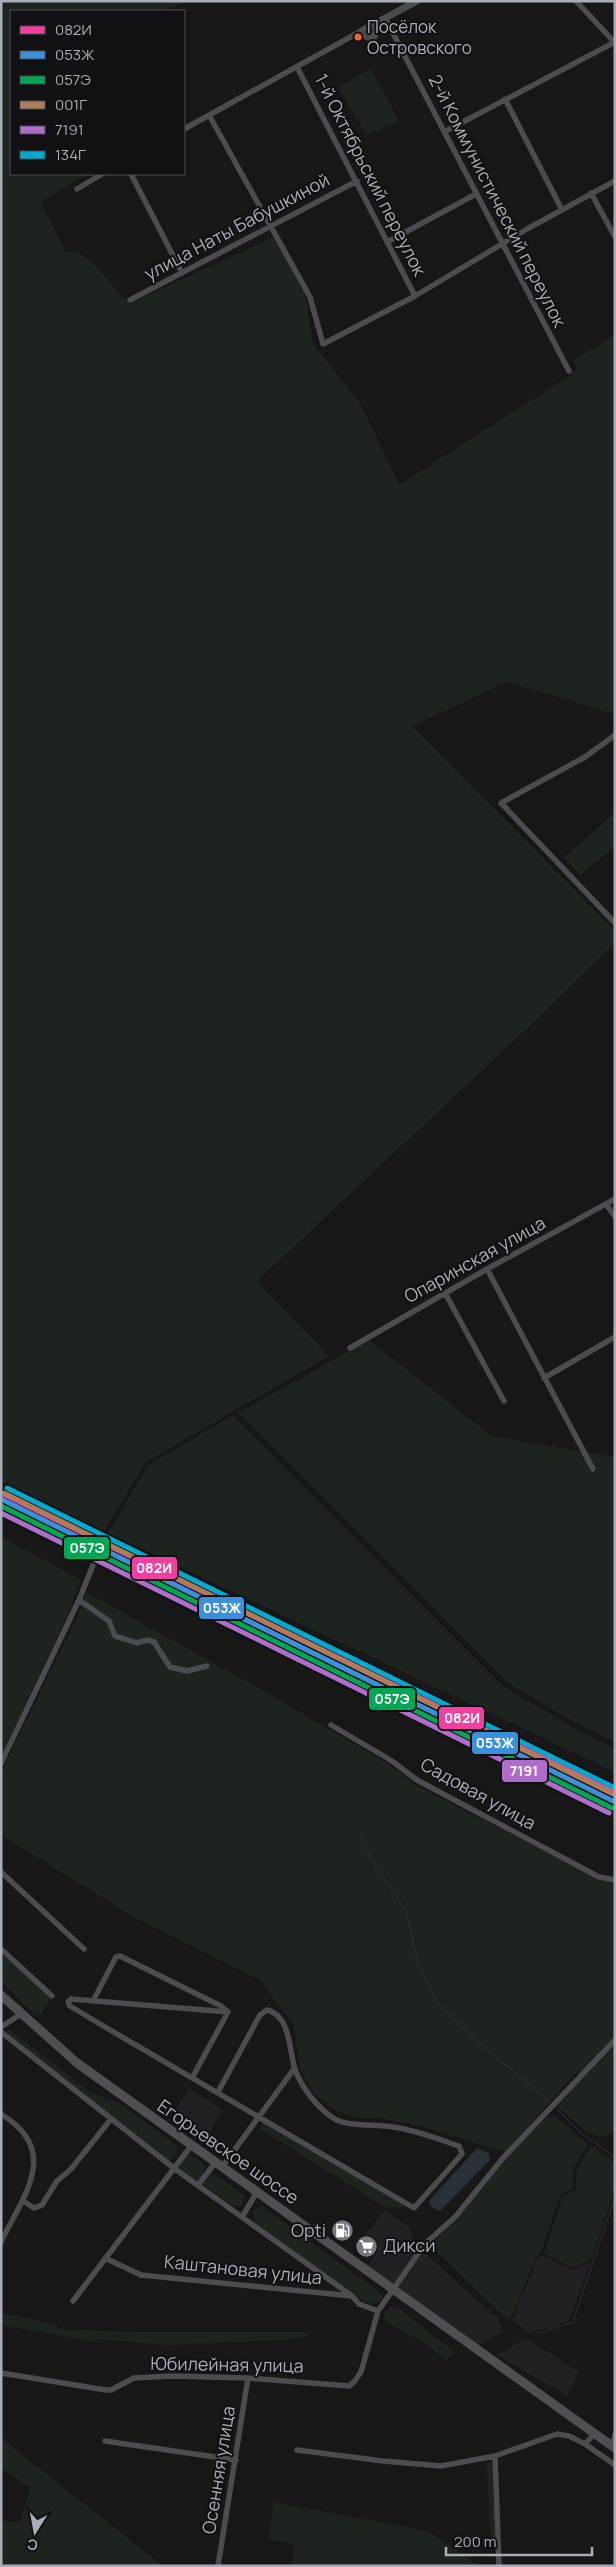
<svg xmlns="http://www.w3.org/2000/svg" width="616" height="2567" font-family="Manrope,sans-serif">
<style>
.built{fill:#212123}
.green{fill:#1d241e}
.water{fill:#2a3239}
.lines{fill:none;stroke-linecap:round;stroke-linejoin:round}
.stream{stroke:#2a3239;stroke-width:1}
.minor{stroke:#4b4c50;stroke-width:5.5}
.tertiary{stroke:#4b4c50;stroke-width:7}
.primary{stroke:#4d4f52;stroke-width:9}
.rail-1-casing{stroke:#111113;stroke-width:9}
.rail-2-casing{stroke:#111113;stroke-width:9}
.rail-3-casing{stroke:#111113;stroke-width:9}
.rail-4-casing{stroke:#111113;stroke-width:9}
.rail-5-casing{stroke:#111113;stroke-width:9}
.rail-6-casing{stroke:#111113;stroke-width:9}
.rail-1{stroke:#f240a1;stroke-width:5}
.rail-2{stroke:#3a90db;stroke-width:5}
.rail-3{stroke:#00a651;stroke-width:5}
.rail-4{stroke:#b07c57;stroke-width:5}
.rail-5{stroke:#b06ccc;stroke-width:5}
.rail-6{stroke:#00a9ce;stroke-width:5}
.bus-dot{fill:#f26522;stroke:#111113;stroke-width:2}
.labels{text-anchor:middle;stroke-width:4;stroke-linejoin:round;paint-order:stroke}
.bus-label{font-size:17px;fill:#a8adb8;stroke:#111113;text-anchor:start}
.street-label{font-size:18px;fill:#a8adb8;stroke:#111113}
.poi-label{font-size:18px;fill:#a8adb8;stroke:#111113;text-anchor:end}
.line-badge{stroke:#111113;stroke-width:2}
.badge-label{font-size:14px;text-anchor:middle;font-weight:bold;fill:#fff}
</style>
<rect width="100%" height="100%" fill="#171717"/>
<!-- built -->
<path class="built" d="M189,2088L223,2110L206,2138L192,2129L194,2124L175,2111Z
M385,2210L409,2227L418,2247L497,2318L504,2332L476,2346L367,2266L374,2257L354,2243L360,2235L363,2237Z
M543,2255L573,2270L591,2260L573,2312L567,2322L530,2333L512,2321L537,2259Z
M526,2338L579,2372L567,2396L497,2355Z"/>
<!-- green -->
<path class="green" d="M1,1H189L160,11H11V174H87L40,202L66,251L78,252L94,264L129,304L274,237L305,294L313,343L361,405L399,485L569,376L577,369L573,360L615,335V714L508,682L412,726L615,931V942L531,1025L257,1281L329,1356L146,1462L104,1531L1,1482Z
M371,69L399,121L367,136L338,87Z
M615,813V846L581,875L564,857Z
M369,1340L492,1436L615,1457V1742L579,1725L508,1683L238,1413Z
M233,1415L503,1686L579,1731L615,1748V1772L108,1533L148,1465Z
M1,1536L81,1580L67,1616L1,1756Z
M86,1592L250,1683L390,1765L417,1786L599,1879L615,1883V2037L581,2072L575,2074L505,2152L425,2127L379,2118H356L331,2108L313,2092L300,2069L294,2026L260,1980L132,1916L1,1835V1772L76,1620Z
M1,1953L51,1997L41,2015H35L1,1981Z
M9,2029L90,2092L118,2102L176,2145L177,2151L170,2162L7,2036L6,2032Z
M615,2043V2132L600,2137L584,2130L558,2107V2103Z
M548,2116L556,2117L588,2144L574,2169L573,2188L560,2195L541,2252L535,2259L511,2319L508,2320L430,2245L461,2215L512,2151Z
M262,2121L398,2201L404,2208L384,2207L260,2129Z
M591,2145L615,2163V2187L592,2257L574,2268L544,2253L563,2197L576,2190L577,2170Z
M186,2154L201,2161L206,2167L199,2179L195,2181L181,2171L179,2166Z
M211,2174L216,2175L245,2196L241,2206H234L203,2185V2183Z
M262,2206L381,2293L383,2298L376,2304L365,2302L294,2253L254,2221L253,2210Z
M390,2307H395L403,2312L456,2353L446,2360L426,2344L384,2321V2314Z
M1,2315H13L57,2325L58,2329L137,2332H304L308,2336L284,2340L164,2345L96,2339V2342L1,2325Z
M1,2438L163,2566H1V2522H20L30,2488L1,2468Z
M488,2462L492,2463L493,2467L495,2541L491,2543L487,2466Z
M274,2502L428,2531L479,2566H291L295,2544L269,2540Z"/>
<!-- water -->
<path class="water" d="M477,2148L489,2153L490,2160L441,2210L438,2211L430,2205L429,2201Z"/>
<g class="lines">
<!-- stream -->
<path class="stream" d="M361,1832L370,1857L406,1910L418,1965L436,2001L479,2043L549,2101
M555,2107L580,2132L615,2157
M535,2334L573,2322L615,2197"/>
<!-- minor -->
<path class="minor" d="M576,1L615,43
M385,18L569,371
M297,67L415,296
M505,99L562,210
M209,115L310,297L323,344L415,296L527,229L615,181
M184,129L363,30
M444,132L615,42
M131,174L182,273
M77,189L102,174
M591,193L615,237
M389,241L476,194
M130,300L357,181
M615,735L585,757L501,803L615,923
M606,1204L615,1217
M487,1269L593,1469
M445,1293L504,1401
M350,1348L487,1269L615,1199
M544,1378L615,1337
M79,1600L109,1621L115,1636L137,1643L147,1640L154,1642L170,1667L187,1671L207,1666
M331,1725L392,1761L417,1780L599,1877L615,1880
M1,1763L79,1600L97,1555
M1,1872L84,1949
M1,1949L52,1996
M93,2001L116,1957L120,1956L221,2006L228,2012L192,2078
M1,2027L21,2014
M1,2032L175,2169L352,2296
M218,2092L260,2015L267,2010C291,2015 289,2052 295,2069C298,2079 304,2088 310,2096C317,2105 329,2117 339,2121C355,2127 376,2124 393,2127C416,2130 438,2139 459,2146L462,2154L414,2208L100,2024L70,2006L68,2002L71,1999L228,2012
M1,2114C62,2151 23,2196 1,2242
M222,2167L294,2069
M198,2185L215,2163
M23,2201L34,2208L42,2205L57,2181L71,2169L111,2119
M242,2217L257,2192
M105,2258L141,2275L352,2296L359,2304L378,2311
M73,2301L191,2146
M1,2373L106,2390H111L134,2378L171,2376L248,2378L349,2386L354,2382L361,2372L378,2311L425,2244L456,2216L503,2158L615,2040
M105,2441L236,2460
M585,2444L615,2465
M612,2446L615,2435
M297,2450L383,2461L441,2466L495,2456L557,2434L569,2436L585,2444L594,2434
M495,2456L499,2566
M218,2566L248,2378"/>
<!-- tertiary -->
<path class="tertiary" d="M379,22L374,37H367L363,30L417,1"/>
<!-- primary -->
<path class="primary" d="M1,1995L77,2063L615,2448"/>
<defs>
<path id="rail-1" d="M1,1493L615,1793"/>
<path id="rail-2" d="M1,1499L615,1802"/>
<path id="rail-3" d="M1,1506L612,1808"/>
<path id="rail-4" d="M4,1493L615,1795"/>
<path id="rail-5" d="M1,1513L609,1813"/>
<path id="rail-6" d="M7,1488L615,1788"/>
</defs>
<!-- rail-1 casing -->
<use href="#rail-1" class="rail-1-casing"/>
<!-- rail-2 casing -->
<use href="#rail-2" class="rail-2-casing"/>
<!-- rail-3 casing -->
<use href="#rail-3" class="rail-3-casing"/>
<!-- rail-4 casing -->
<use href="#rail-4" class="rail-4-casing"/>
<!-- rail-5 casing -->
<use href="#rail-5" class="rail-5-casing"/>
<!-- rail-6 casing -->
<use href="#rail-6" class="rail-6-casing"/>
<!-- rail-1 -->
<use href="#rail-1" class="rail-1"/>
<!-- rail-2 -->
<use href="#rail-2" class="rail-2"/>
<!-- rail-3 -->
<use href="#rail-3" class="rail-3"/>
<!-- rail-4 -->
<use href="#rail-4" class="rail-4"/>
<!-- rail-5 -->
<use href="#rail-5" class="rail-5"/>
<!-- rail-6 -->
<use href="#rail-6" class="rail-6"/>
</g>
<!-- icons -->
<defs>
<symbol id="fuel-disc" viewBox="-11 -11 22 22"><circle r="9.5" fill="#757880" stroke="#111113"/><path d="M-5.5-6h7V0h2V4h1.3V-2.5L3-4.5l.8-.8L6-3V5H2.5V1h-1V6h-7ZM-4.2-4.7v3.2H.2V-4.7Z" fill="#fff"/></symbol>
<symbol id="supermarket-disc" viewBox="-11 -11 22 22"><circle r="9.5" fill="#757880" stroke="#111113"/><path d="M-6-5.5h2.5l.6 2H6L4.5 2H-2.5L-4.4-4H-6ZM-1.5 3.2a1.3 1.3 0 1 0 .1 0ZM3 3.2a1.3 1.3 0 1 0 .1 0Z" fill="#fff"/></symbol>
</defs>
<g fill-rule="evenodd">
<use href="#fuel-disc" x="330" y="2218" width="25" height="25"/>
<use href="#supermarket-disc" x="354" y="2234" width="25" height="25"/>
</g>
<!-- markers -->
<circle class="bus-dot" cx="358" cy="37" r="4.5"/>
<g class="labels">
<!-- bus labels -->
<g class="bus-label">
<text x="367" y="33">Посёлок<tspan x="367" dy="21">Островского</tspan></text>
</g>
<!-- street labels -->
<g class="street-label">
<text transform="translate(370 175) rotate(63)" y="6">1-й Октябрьский переулок</text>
<text transform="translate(497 201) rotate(63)" y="6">2-й Коммунистический переулок</text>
<text transform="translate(237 227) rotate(-28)" y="6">улица Наты Бабушкиной</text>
<text transform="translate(475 1260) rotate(-29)" y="6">Опаринская улица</text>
<text transform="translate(478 1794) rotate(29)" y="6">Садовая улица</text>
<text transform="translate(228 2152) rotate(35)" y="6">Егорьевское шоссе</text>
<text transform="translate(243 2270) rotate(6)" y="6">Каштановая улица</text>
<text transform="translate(227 2365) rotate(1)" y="6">Юбилейная улица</text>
<text transform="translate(219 2470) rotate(-81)" y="6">Осенняя улица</text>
</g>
<!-- poi labels -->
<g class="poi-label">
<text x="326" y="2237">Opti</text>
<text x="383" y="2252" text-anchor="start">Дикси</text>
</g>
</g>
<g class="line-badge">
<rect x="63" y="1536" width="47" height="24" rx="5" fill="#00a651"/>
<rect x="131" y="1556" width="47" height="24" rx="5" fill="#f240a1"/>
<rect x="198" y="1596" width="47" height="24" rx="5" fill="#3a90db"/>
<rect x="368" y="1687" width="48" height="24" rx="5" fill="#00a651"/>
<rect x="438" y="1706" width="47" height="24" rx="5" fill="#f240a1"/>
<rect x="471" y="1731" width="48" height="24" rx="5" fill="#3a90db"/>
<rect x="501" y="1759" width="47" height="24" rx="5" fill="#b06ccc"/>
</g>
<g class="badge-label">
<text x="87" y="1553">057Э</text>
<text x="154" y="1573">082И</text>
<text x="222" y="1613">053Ж</text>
<text x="392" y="1704">057Э</text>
<text x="462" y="1723">082И</text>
<text x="495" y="1748">053Ж</text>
<text x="524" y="1776">7191</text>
</g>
<!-- border -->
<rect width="616" height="2567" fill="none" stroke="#a8adb8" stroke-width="5"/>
<!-- legend -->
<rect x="10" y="10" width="175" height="165" fill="#111113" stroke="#4d4f55"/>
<rect x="20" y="26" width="25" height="8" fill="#f240a1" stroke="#4d4f55"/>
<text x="55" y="35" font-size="15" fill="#a8adb8">082И</text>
<rect x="20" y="51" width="25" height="8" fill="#3a90db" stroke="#4d4f55"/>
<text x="55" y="60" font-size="15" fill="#a8adb8">053Ж</text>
<rect x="20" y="76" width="25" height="8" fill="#00a651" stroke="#4d4f55"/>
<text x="55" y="85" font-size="15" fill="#a8adb8">057Э</text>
<rect x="20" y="101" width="25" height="8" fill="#b07c57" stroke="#4d4f55"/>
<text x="55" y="110" font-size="15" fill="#a8adb8">001Г</text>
<rect x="20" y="126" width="25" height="8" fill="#b06ccc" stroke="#4d4f55"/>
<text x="55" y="135" font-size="15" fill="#a8adb8">7191</text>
<rect x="20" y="151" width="25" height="8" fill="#00a9ce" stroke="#4d4f55"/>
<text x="55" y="160" font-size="15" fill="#a8adb8">134Г</text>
<!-- north arrow -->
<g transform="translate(35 2532) rotate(191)" stroke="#111113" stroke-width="4" paint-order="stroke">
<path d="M0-4L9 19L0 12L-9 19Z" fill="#a8adb8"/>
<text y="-8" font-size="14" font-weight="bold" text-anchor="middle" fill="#a8adb8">С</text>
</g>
<!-- scale -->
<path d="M446 2547v8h146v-8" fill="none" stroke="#a8adb8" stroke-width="2.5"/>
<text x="454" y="2547" font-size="15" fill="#a8adb8" stroke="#111113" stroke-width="4" paint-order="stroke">200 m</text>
</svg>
